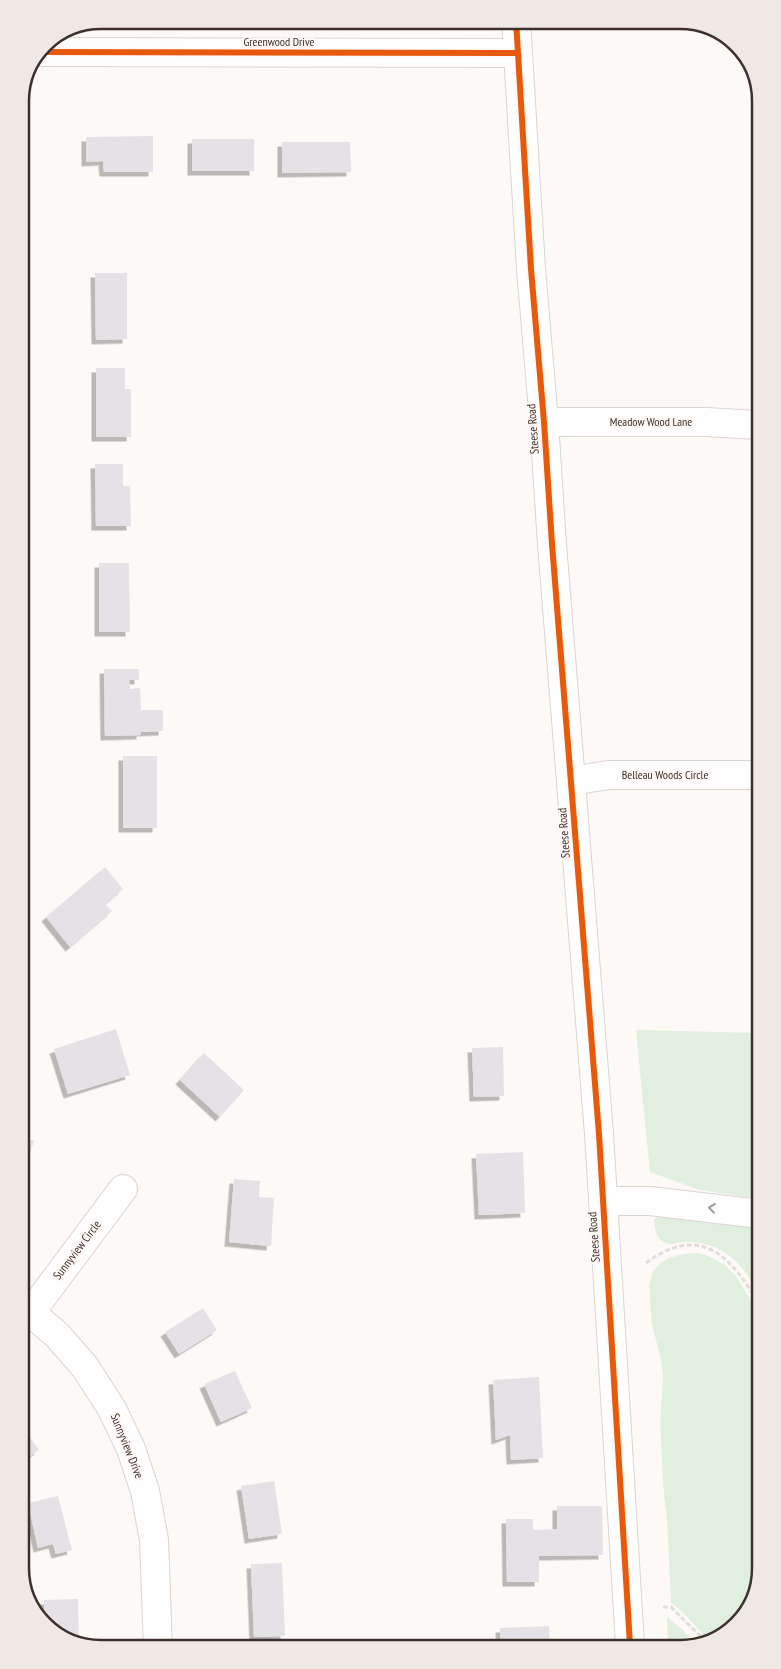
<svg xmlns="http://www.w3.org/2000/svg" width="781" height="1669" font-family="'PT Sans Narrow',sans-serif">
<style>
.green{fill:#e1efde}
.building{fill:#e4e2e6;filter:url(#shadow)}
.lines{fill:none;stroke-linecap:round;stroke-linejoin:round}
.minor-casing{stroke:#dcd4d1;stroke-width:30}
.path{stroke:#dfdedd;stroke-width:3;stroke-dasharray:5 2.5;stroke-linecap:butt}
.minor{stroke:#fffefe;stroke-width:28}
.cycleway-casing{stroke:#fff8f5;stroke-width:9}
.cycleway{stroke:#e8590c;stroke-width:6}
.oneway{stroke:#9e9895}
.labels{text-anchor:middle;stroke-width:4.5;stroke-linejoin:round;paint-order:stroke}
.street-label{font-size:12px;fill:#3e312c;stroke:#fff8f5}
.rim{fill:none;stroke:#3e312c;stroke-width:2.5}
</style>
<defs>
<filter id="shadow"><feDropShadow dx="-4.5" dy="4.5" stdDeviation="0" flood-color="#0004"/></filter>
</defs>
<rect width="100%" height="100%" fill="#fdf9f7"/>
<!-- green -->
<path class="green" d="M636,1030L759,1033L760,1199L700,1190L650,1172Z
M658,1217L728,1224L760,1230V1296C751,1278 738,1259 720,1250C710,1244 694,1241 683,1242C679,1242 675,1244 671,1244C657,1243 655,1231 654,1219Z
M697,1253L706,1255L725,1265L736,1276L760,1316L761,1568L744,1617L711,1641C698,1630 684,1611 671,1603L667,1517L664,1495L660,1424L663,1375L661,1360L652,1324L649,1285L652,1274L659,1264L669,1258L683,1254Z
M667,1617L683,1630L696,1645H668Z"/>
<!-- building -->
<path class="building" d="M153,136V172H104L103,161L86,162V137Z
M192,139H254V171H192Z
M282,142H350L351,172L282,173Z
M95,273H127V339L96,340Z
M96,368H125V389H131V437H96Z
M95,464H123V486H130L131,526H96Z
M99,563H129L130,632H99Z
M104,669H139V680H129L130,689L140,688L141,710H163V731L141,732V735L105,736Z
M123,756H157V828H123Z
M105,867L123,889L105,904L112,911L70,947L46,917Z
M116,1029L130,1075L68,1094L54,1049Z
M503,1047L504,1096L474,1097L472,1048Z
M204,1053L244,1090L220,1117L180,1080Z
M23,1137L34,1141L24,1173H23Z
M523,1152L525,1213L479,1215L476,1154Z
M234,1179L260,1181L259,1197L274,1198L271,1246L229,1242Z
M203,1308L217,1330L179,1354L165,1332Z
M235,1371L252,1408L221,1422L204,1384Z
M539,1377L543,1458L511,1460L510,1435L496,1440L493,1380Z
M24,1429L39,1450L24,1460Z
M274,1481L282,1534L249,1539L241,1486Z
M58,1496L72,1550L56,1554L53,1544L38,1548L28,1503Z
M557,1506H602L603,1555L539,1556V1582H507L506,1519H533V1530L557,1529Z
M282,1563L285,1636L254,1637L251,1564Z
M78,1599L79,1643L52,1632L44,1622V1600Z
M549,1626L550,1646H501L500,1628Z"/>
<g class="lines">
<defs>
<path id="minor" d="M516,20L531,269L544,422L552,544L599,1134L630,1645
M40,52L518,53
M544,422H706L758,425
M572,781L608,775H759
M603,1201H650L760,1214
M24,1307L57,1335L85,1367L112,1409L131,1449L145,1491L154,1540L158,1648
M31,1312L123,1189"/>
</defs>
<!-- minor casing -->
<use href="#minor" class="minor-casing"/>
<!-- path -->
<path class="path" d="M646,1263C701,1222 731,1257 760,1305
M663,1607H671L708,1644"/>
<!-- minor -->
<use href="#minor" class="minor"/>
<defs>
<path id="cycleway" d="M516,20L531,269L544,422L552,544L599,1134L630,1645
M40,52L518,53"/>
</defs>
<!-- cycleway casing -->
<use href="#cycleway" class="cycleway-casing"/>
<!-- cycleway -->
<use href="#cycleway" class="cycleway"/>
</g>
<!-- one-way arrows -->
<defs><path id="oneway-chevron" d="M-2-3.5L2.5 0L-2 3.5" fill="none" stroke-width="1.6" stroke-linecap="round" stroke-linejoin="round" transform="scale(1.25)"/></defs>
<use class="oneway" href="#oneway-chevron" transform="translate(712 1208) rotate(-173)"/>
<g class="labels">
<!-- street labels -->
<g class="street-label">
<text x="279" y="46">Greenwood Drive</text>
<text x="651" y="426">Meadow Wood Lane</text>
<text transform="translate(533 429) rotate(-94)" y="4">Steese Road</text>
<text x="665" y="779">Belleau Woods Circle</text>
<text transform="translate(564 833) rotate(-94)" y="4">Steese Road</text>
<text transform="translate(594 1237) rotate(-94)" y="4">Steese Road</text>
<text transform="translate(77 1250) rotate(-53)" y="4">Sunnyview Circle</text>
<text transform="translate(127 1446) rotate(68)" y="4">Sunnyview Drive</text>
</g>
</g>
<!-- crop -->
<path d="M0 0H781V1669H0ZM101 29H680A72 72 0 0 1 752 101V1568A72 72 0 0 1 680 1640H101A72 72 0 0 1 29 1568V101A72 72 0 0 1 101 29Z" fill="#f0e8e5" fill-rule="evenodd"/>
<path class="rim" d="M101 29H680A72 72 0 0 1 752 101V1568A72 72 0 0 1 680 1640H101A72 72 0 0 1 29 1568V101A72 72 0 0 1 101 29Z"/>
</svg>
